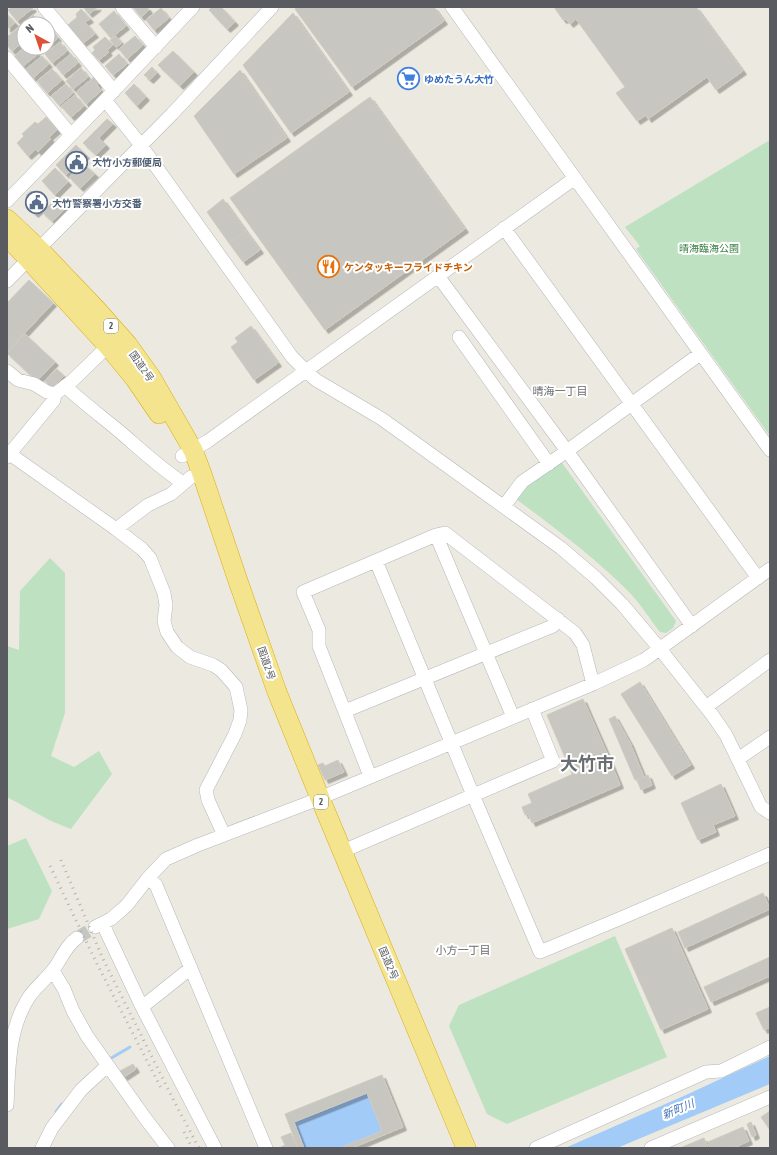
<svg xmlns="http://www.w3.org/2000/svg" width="777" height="1155" font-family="'Asap Condensed','Noto Sans JP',sans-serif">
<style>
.green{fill:#bee1c1}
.water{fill:#a3cbf8}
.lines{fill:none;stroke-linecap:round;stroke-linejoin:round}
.stream{stroke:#a3cbf8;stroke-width:3}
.building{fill:#c8c6c0;stroke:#cfcbbf;filter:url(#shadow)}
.minor-tunnel{stroke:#c6c6c0;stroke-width:13;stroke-dasharray:13 6;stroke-linecap:butt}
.minor-casing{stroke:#b6b7bc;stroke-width:14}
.highway-casing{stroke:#dbae10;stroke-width:20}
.minor{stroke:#fff;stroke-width:13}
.highway{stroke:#f5e48e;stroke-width:19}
.rail{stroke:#b1b2b2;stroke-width:3;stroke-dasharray:1 5;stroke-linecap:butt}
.labels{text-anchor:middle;stroke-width:4;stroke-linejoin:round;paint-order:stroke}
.shield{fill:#fff;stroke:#8b8c90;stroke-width:1}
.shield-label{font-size:9px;font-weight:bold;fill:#595b60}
.shop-label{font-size:10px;font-weight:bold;fill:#366cbe;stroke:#fff;text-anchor:start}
.service-label{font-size:10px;font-weight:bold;fill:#4e5e75;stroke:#fff;text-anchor:start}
.park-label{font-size:10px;fill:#3a7f43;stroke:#fff}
.food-label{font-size:10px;font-weight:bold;fill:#c56008;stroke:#fff;text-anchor:start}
.street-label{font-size:10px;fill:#595b60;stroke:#fff}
.neighbourhood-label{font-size:11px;fill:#6a6d72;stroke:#fff}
.water-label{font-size:11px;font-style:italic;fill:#4875b9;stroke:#fff}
.town-label{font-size:18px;font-weight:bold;fill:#6a6d72;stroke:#fff}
</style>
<defs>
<filter id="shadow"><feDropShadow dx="3.5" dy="3.5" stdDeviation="0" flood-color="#0004"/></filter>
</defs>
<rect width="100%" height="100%" fill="#ebe9e0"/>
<!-- green -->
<path class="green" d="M770,140V436L643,259L636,249L640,246L625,227Z
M560,460L676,621L673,628L666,633L660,632C649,618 640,603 628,591C594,557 555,528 516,499L526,486Z
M50,558L65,573V713L51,756L74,767L99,751L112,774L71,829L51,821L7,797V646L19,650L20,591Z
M26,838L52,891L39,919L7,929V846Z
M615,936L667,1057L507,1124L487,1114L449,1026L459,1005Z"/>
<!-- water -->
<path class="water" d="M770,1056V1084L617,1148H565L686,1095Z
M367,1093L382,1131L340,1148H304L294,1122Z"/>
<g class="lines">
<!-- stream -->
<path class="stream" d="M108,1060L130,1047
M56,1112L62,1104"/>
</g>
<!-- building -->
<path class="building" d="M12,7H32L33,8L17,21L8,10Z
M83,7H98L89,14Z
M133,7H147L149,10L141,17Z
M212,7H221L235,22L227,29L209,10Z
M297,7H434L444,21L352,87L295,9Z
M554,7H696L743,71L716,90L707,77L648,119L646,115L637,121L616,93L625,87L576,19L570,24L566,19L563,20Z
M161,8L169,18L154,30L146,20Z
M81,9L90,19L85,22L95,34L83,43L68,25L77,17L76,14Z
M114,11L126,26L111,38L99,24Z
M293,13L349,92L291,133L243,65Z
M7,14L15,23L7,29Z
M33,15L41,24H24V29L21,25Z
M49,27L58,38L48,46V28Z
M18,28L24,35V41L12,51L7,45V37Z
M116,36L122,43L116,47L110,40Z
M135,36L143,45L127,59L119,49Z
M105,37L113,45L107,50L109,52L99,60L92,53L95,50L93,47Z
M60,42L67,51L52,63L45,54Z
M24,48H33L38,54L23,66L15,56Z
M173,51L194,72L180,86L158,65Z
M71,54L78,63L63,75L56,66Z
M119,54L127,64L113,75L105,66Z
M42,56L49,64L33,78L26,69Z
M152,67L157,73L150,80L144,75Z
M81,68L88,77L73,89L66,81Z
M52,69L62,80L47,93L37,81Z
M240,70L287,138L234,174L194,116Z
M94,77L99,83L97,85L101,91L86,104L76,92Z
M66,84L73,93L59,105L51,96Z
M134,84L146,97L137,106L125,93Z
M75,95L84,106L71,117L61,106Z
M370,97L465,229L325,330L230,198Z
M46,117L57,130L49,137L51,139L38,152L36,149L28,156L17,143L24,136L22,134L35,122L38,124Z
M107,119L113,124L99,138L106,145L96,155L83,143Z
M76,145L86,155L66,175L56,165Z
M87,167L95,174L80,188L69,177L77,169L81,173Z
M55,168L68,182L55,195L42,181Z
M31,191L45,205L35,214L27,207L33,202L26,195Z
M57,198L66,208L52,221L42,212Z
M223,199L246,231L229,243L207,212Z
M246,231L260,250L243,262L229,243Z
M29,280L53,303L7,352V303Z
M251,326L278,363L254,380L231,347L238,342L235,338Z
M25,334L55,362L37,381L7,353Z
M57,369L64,376L52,388L45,381Z
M640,682L691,765L672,776L621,694Z
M583,699L609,758L572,774L547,715Z
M615,716L630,743L644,777L635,780L609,719Z
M609,758L620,785L532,823L528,814L525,815L522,807L532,803L528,794Z
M338,760L344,772L325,780L318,765L323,763L325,766Z
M648,775L652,785L641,790L637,780Z
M721,784L735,816L713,825L716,832L698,840L681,803Z
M763,893L770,909L685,948L678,932Z
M672,928L708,1009L661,1030L625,949Z
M770,957V976L711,1002L704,987Z
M770,1007V1027L764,1030L756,1013Z
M133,1064L136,1069L124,1077L120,1071Z
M382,1075L403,1127L352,1148H340L382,1131L367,1093L294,1122L304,1148H298L285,1114Z
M770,1111V1130L761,1117Z
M751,1122L756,1135L752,1137L747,1124Z
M743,1127L749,1141L733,1148H710L708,1142Z
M291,1133L297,1148H282L281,1147L285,1145L281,1137Z
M704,1138L708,1148H680Z"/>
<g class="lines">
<!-- minor-tunnel -->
<path class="minor-tunnel" d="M77,938L95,927"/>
<defs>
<path id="minor" d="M44,7L114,91
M122,7L156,47
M452,7L770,450
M7,58L71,135
M105,100L140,144L292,357L306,371L316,380L382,419L561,548L596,578L622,604L660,649L713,716L726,735L761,807L770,813
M7,201L105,100L193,7
M504,228L758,578
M438,276L567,451L692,626
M7,281L172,114L272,7
M459,337L549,464
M7,371L18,380L34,384L47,392L55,394
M65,386C82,402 101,416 119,431C140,449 160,468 183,483
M7,452L116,529
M182,456L208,441L575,178
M7,457L54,400L55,394L72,381L108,346
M202,474L191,477L171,494L148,505L116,529L142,549L150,558L164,593L166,605L164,621L167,632L177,647L190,657L213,665L221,670L236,687L241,710L240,720L235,734L206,790L208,800L224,835
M504,506L522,482L567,451L700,354
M436,535L513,717
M376,561L473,795L540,952L626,916L770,854
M706,707L770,660
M345,711L553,626L558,619
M738,759L770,737
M370,776L319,646V630L303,592L436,535L445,533L575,633L583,645L593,684
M343,851L553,761L532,709
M148,878L156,885L266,1148
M103,923L107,933L141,1005L215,1148
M95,927L111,919L118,913L127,905L148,878L166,859L198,845L308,803L593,684L644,660L770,569
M53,971L64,989L73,1011L87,1036L145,1118L168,1148
M141,1005L147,1003L191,968
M7,1105C9,1068 8,1029 29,997C36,987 46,979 53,970C61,960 66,945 77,938
M42,1148L52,1128L81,1090L107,1066
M536,1148L706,1072L721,1071L770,1047
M651,1148L770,1097"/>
<path id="highway" d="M7,219L39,249L97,310L128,345L151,377L193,450L202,474L238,581L277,692L320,798L466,1148
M7,236L108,346L135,379L159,414"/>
</defs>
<!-- minor casing -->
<use href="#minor" class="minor-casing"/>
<!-- highway casing -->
<use href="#highway" class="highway-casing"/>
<!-- minor -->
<use href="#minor" class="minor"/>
<!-- highway -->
<use href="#highway" class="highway"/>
<!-- rail -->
<path class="rail" d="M61,860L103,959L175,1103L199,1148
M50,866L96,962L161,1088
M184,1132L192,1148"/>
</g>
<!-- icons -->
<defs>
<symbol id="supermarket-ring" viewBox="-11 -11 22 22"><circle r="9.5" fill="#fff" stroke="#3f7fe0" stroke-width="1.5"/><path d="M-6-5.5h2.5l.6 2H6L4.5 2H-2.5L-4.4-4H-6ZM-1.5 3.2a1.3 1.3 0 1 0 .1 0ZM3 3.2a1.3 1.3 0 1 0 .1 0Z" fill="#3f7fe0"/></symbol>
<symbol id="civic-ring" viewBox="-11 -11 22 22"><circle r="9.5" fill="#fff" stroke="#5c6f8a" stroke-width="1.5"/><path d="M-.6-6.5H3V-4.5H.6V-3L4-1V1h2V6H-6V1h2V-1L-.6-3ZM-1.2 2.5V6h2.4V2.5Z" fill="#5c6f8a"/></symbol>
<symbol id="restaurant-ring" viewBox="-11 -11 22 22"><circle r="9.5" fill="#fff" stroke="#e8710a" stroke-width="1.5"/><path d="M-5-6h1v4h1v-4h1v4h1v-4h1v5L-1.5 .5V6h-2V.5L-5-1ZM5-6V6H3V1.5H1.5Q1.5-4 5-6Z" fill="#e8710a"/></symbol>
</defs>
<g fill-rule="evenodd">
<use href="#supermarket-ring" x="396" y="66" width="25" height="25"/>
<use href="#civic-ring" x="64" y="150" width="25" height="25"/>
<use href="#civic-ring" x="24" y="190" width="25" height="25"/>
<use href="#restaurant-ring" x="316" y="254" width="25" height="25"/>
</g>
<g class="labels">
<!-- shield labels -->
<g class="shield">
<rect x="104" y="319" width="14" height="14" rx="3"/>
<rect x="314" y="795" width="14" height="14" rx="3"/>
</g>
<g class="shield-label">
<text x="111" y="329">2</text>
<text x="321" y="805">2</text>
</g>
<!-- shop labels -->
<g class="shop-label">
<text x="424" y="83">ゆめたうん大竹</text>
</g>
<!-- service labels -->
<g class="service-label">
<text x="92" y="166">大竹小方郵便局</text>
<text x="52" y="207">大竹警察署小方交番</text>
</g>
<!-- park labels -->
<g class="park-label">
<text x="709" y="252">晴海臨海公園</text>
</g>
<!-- food labels -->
<g class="food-label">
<text x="344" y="271">ケンタッキーフライドチキン</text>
</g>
<!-- street labels -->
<g class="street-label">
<text transform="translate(142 366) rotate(55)" y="4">国道2号</text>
<text transform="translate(267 663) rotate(71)" y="4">国道2号</text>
<text transform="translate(389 963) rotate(67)" y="4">国道2号</text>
</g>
<!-- neighbourhood labels -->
<g class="neighbourhood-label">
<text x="560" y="395">晴海一丁目</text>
<text x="463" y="954">小方一丁目</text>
</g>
<!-- water labels -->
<g class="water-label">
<text transform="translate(678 1109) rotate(-23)" y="4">新町川</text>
</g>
<!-- town labels -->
<g class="town-label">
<text x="587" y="770">大竹市</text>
</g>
</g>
<!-- border -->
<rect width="777" height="1155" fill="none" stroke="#595b60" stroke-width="16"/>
<!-- north arrow -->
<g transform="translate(36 36) rotate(320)"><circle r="19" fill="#ffffff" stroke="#bdbdbf"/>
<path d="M0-3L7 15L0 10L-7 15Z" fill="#db5236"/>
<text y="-6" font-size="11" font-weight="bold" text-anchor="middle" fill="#595b60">N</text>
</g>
</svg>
